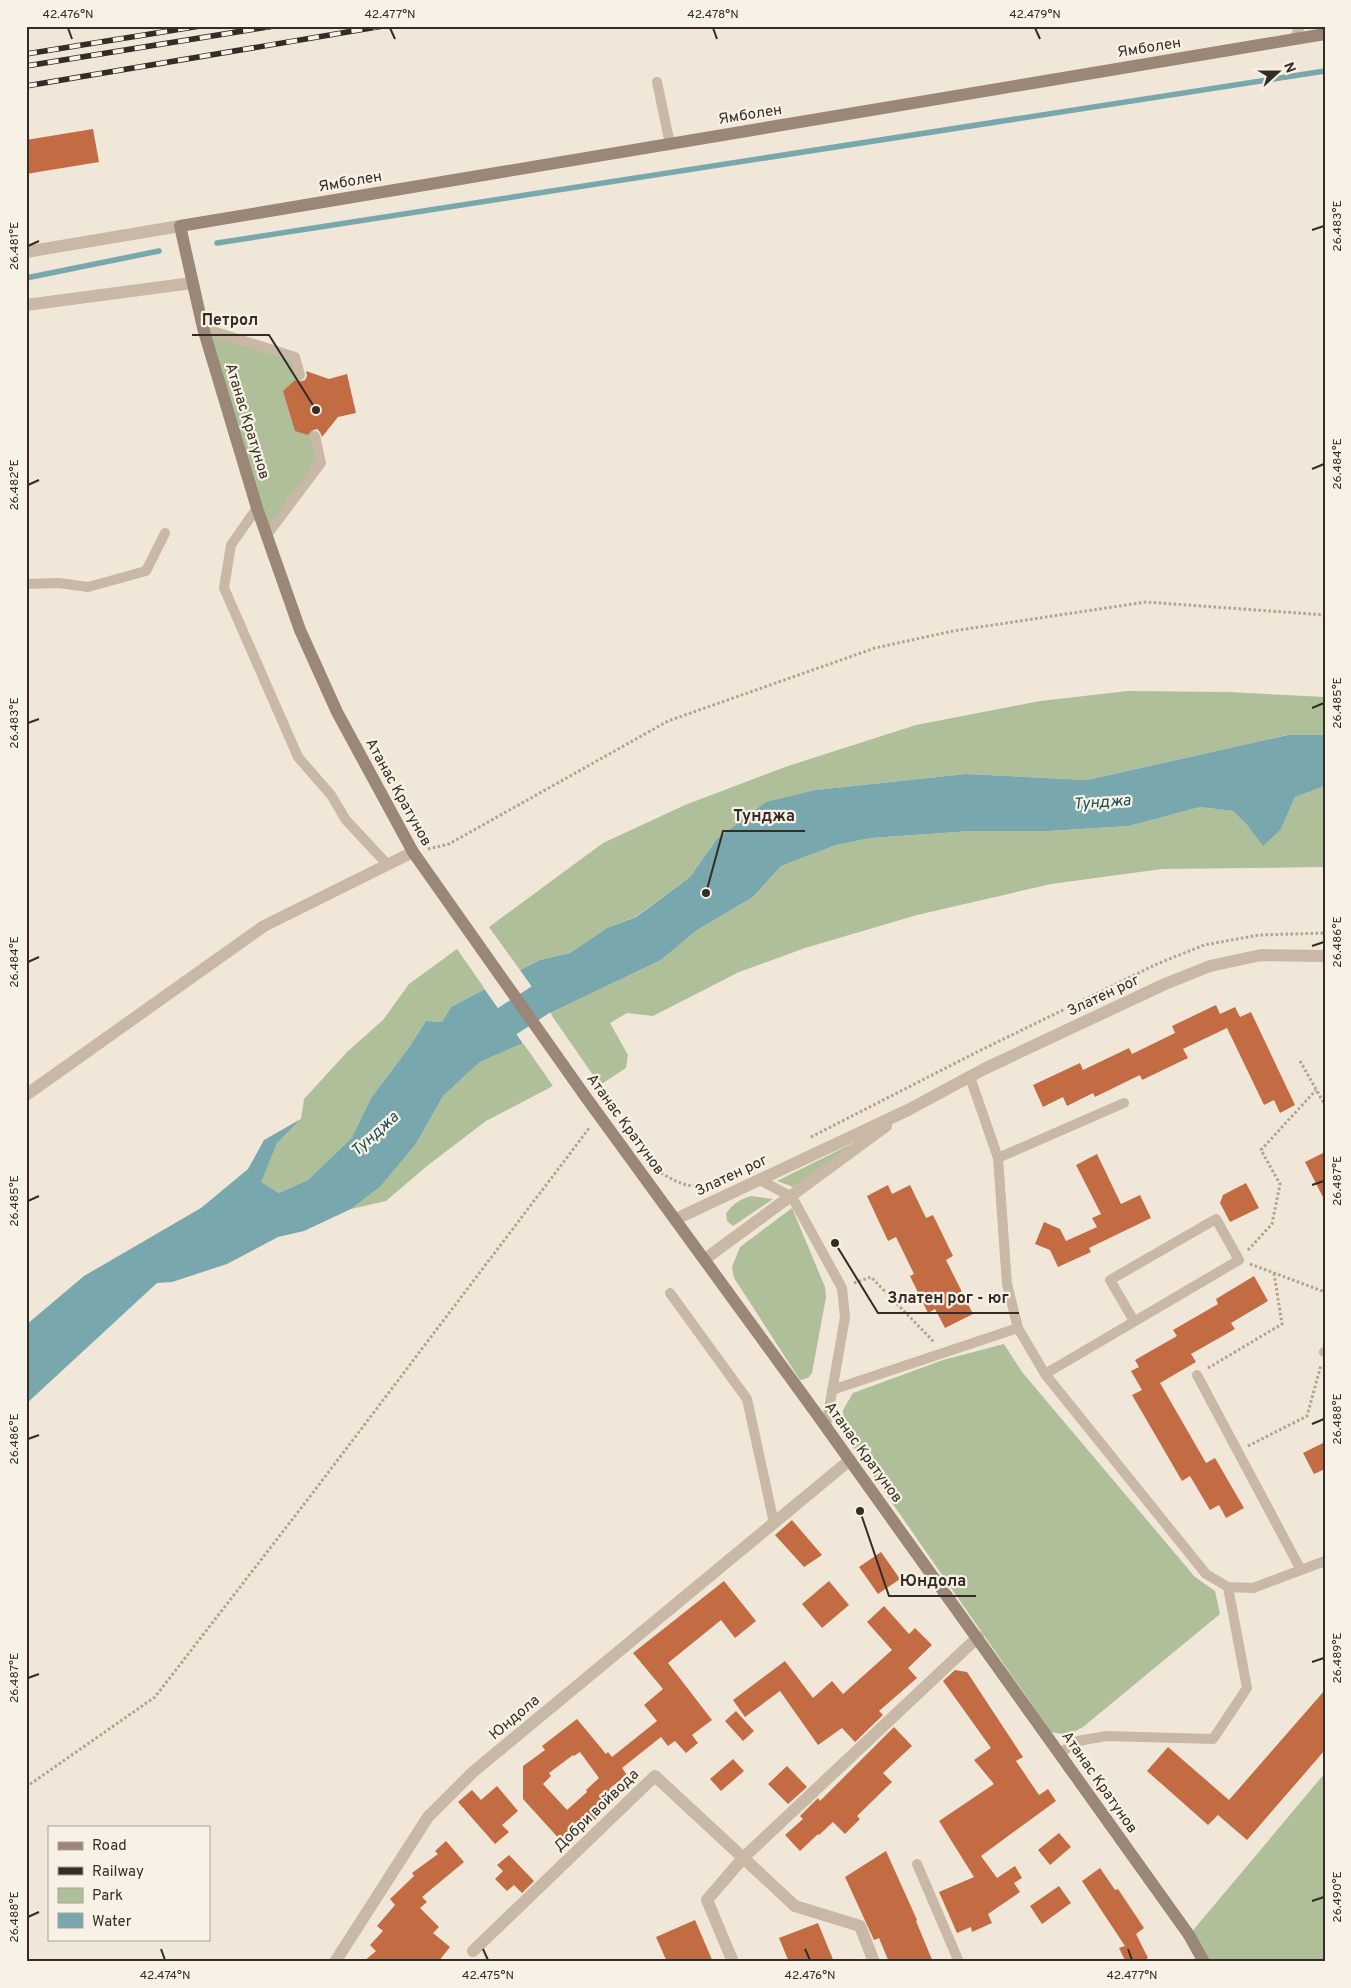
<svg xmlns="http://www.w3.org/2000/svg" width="1351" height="1988" font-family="Overpass,sans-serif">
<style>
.green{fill:#afbf99}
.water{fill:#78a7ad}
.pier{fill:#f0e7d9}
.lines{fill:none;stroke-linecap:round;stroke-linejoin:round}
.stream{stroke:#78a7ad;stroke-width:5.5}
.river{stroke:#78a7ad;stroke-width:32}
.building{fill:#c36c44;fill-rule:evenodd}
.path{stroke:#b4a28f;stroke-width:3;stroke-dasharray:2.5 2.5;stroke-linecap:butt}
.service{stroke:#c8b8a5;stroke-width:10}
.minor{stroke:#c8b8a5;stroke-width:12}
.tertiary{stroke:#c8b8a5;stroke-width:12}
.secondary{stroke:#9b8777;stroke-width:12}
.rail-casing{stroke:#342c26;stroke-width:5.5}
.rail{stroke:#f8f1e5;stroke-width:4;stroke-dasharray:11;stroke-linecap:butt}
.ticks{fill:none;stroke:#342c26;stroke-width:2}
.labels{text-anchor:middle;stroke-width:4.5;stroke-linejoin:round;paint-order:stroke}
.street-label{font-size:15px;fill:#342c26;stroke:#f8f1e5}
.water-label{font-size:16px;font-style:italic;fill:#1d4c54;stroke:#f8f1e5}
.leader{fill:none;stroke:#342c26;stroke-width:2}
.callout-dot{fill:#342c26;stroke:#f8f1e5;stroke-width:2}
.callout-label{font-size:16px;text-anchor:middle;font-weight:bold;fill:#342c26;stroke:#f8f1e5;stroke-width:4.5;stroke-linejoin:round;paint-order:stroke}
.neatline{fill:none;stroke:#342c26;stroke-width:2}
.ticks-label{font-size:12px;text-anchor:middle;fill:#342c26}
</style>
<rect width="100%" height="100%" fill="#f0e7d9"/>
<!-- green -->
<path class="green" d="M203,328L295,357L321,463L266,536Z
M1128,691L1229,692L1325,697V735H1287L1087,780L966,774L816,790L717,839L690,877L635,917L607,928L570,953L540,960L520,970L489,927L603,843L685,805L788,766L916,725L1040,701Z
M1325,786V867L1162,869L1051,884L917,915L805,948L739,972L653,1016L627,1013L610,1023L628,1055L626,1068L600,1085L550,1013L661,960L697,930L753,897L781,866L836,845L871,838L971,831H1049L1129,826L1200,807L1233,811L1248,826L1281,829L1295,797Z
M457,949L485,989L451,1007L442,1022L426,1021L410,1046L371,1098L353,1138L308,1180L279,1193L260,1182L277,1143L301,1119L304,1099L347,1052L383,1020L409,984Z
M523,1043L553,1086L486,1121L427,1166L386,1201L351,1209L380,1187L416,1144L443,1096L480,1062Z
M863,1138L793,1187L777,1181Z
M751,1196L773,1199L733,1226L727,1221L726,1214C732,1204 740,1199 751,1196Z
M792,1208L825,1287L826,1297L812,1373L808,1378L800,1380L734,1278L732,1267L740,1247Z
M1004,1344L1022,1372L1195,1577L1215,1591L1220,1614L1083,1727L1068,1735L1051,1732L845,1435L843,1410L853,1393L943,1360Z
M1325,1773V1962H1204L1189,1935Z"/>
<!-- water -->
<path class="water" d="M1288,735H1325V786L1295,797L1281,829L1263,846L1248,826L1233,811L1200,807L1129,826L1049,831H971L871,838L836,845L781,866L753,897L697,930L661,960L550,1013L520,970L540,960L570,953L607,928L636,917L690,877L717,839L766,802L816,790L966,774L1087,780Z
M485,989L523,1043L480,1062L443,1096L416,1144L380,1187L351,1209L304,1231L278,1237L227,1264L172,1282L157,1283L26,1404V1325L84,1276L201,1208L248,1169L264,1140L301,1119L277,1143L261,1182L279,1193L308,1180L352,1138L371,1098L410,1046L426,1021L442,1022L451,1007Z"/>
<!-- pier -->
<path class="pier" d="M518,968L552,1015H548L518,971Z
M485,986L525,1041L524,1045L483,987Z"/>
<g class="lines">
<!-- stream -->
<path class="stream" d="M217,243L1325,71
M26,278L159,251"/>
<!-- river -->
<path class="river" d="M469,1046L577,976"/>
</g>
<!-- building -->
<path class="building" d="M93,129L99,162L26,174V140Z
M306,371L329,379L347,374L356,413L338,417L322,437L320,432L317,429L311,431L308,435L295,431L283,391L295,380L299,382L305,380L307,376Z
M1216,1005L1220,1014L1235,1007L1240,1017L1251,1012L1295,1105L1280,1113L1274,1100L1264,1105L1227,1028L1183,1049L1188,1058L1142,1080L1140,1075L1095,1097L1093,1093L1067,1106L1063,1097L1043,1107L1033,1085L1080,1063L1083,1070L1129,1048L1132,1054L1175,1033L1172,1026Z
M1325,1152V1201L1305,1162Z
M1097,1154L1121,1204L1140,1195L1151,1218L1089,1248L1091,1252L1058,1267L1050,1250L1035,1244L1044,1222L1060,1229L1066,1241L1097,1227L1092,1218L1101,1214L1076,1165Z
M1246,1183L1259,1208L1230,1222L1220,1203L1223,1195Z
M888,1185L892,1194L910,1185L926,1218L933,1215L953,1256L946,1260L973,1314L945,1328L935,1309L928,1313L910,1276L914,1274L896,1237L888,1241L867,1196Z
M1254,1276L1268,1301L1231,1323L1235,1329L1191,1354L1196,1362L1160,1383L1206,1463L1215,1458L1244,1508L1226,1518L1219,1505L1210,1510L1190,1476L1182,1481L1132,1395L1142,1390L1131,1371L1139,1367L1135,1360L1177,1336L1173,1330L1218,1304L1216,1299Z
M1325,1442V1469L1314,1474L1303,1453Z
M792,1520L822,1555L804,1567L775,1535Z
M881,1552L900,1579L878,1594L859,1567Z
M724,1581L756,1621L735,1638L721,1620L668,1663L712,1720L692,1735L698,1743L686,1753L675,1741L668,1746L661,1737L622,1768L627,1775L609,1789L612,1792L595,1808L601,1815L587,1826L584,1823L563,1843L523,1799V1766L545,1750L542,1746L577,1719L606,1754L608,1752L612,1757L657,1721L644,1705L663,1689L633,1653ZM580,1752L599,1778L586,1790L587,1792L567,1810L543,1784L551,1776L549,1773L573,1755L574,1756Z
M829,1581L849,1605L822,1628L802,1604Z
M884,1606L909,1634L915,1628L932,1645L908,1668L917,1678L879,1711L883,1715L855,1742L842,1728L818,1745L780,1691L745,1717L733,1700L785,1661L813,1698L832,1681L843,1694L892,1650L867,1622Z
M955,1670L967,1672L1023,1757L1016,1761L1039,1795L1048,1789L1056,1801L981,1856L997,1878L1015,1866L1022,1878L1014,1883L1020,1892L988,1914L992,1923L972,1932L971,1927L957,1933L939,1892L974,1877L939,1821L994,1784L974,1760L991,1748L943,1681Z
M1325,1690V1750L1247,1840L1218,1815L1208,1825L1147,1771L1168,1747L1229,1800Z
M736,1711L754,1731L743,1741L725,1721Z
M894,1727L912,1746L883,1773L892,1782L857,1816L860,1819L845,1834L833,1822L819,1835L818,1834L800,1851L785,1835L803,1819L800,1816L818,1798L820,1801Z
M733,1759L744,1771L721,1791L710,1779Z
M787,1766L807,1787L788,1804L768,1784Z
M497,1786L518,1811L502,1825L509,1832L495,1844L458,1802L472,1790L481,1800Z
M1059,1833L1071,1847L1050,1865L1038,1850Z
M446,1841L464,1862L422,1897L427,1902L420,1908L439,1927L433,1933L450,1947L438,1962H363L376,1951L370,1945L383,1931L377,1926L395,1905L390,1899L414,1876L412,1873L438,1854L435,1851Z
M886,1851L917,1920L916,1921L933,1962H889L879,1938L874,1940L845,1877Z
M509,1855L534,1881L522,1893L514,1885L507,1891L495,1879L503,1871L497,1865Z
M1100,1868L1115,1890L1118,1889L1144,1928L1136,1934L1148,1958L1140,1962H1126L1119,1948L1125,1946L1082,1881Z
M1059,1886L1071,1903L1042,1924L1030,1906Z
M695,1920L713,1962H667L656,1937Z
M818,1923L834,1962H789L779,1938Z"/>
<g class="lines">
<!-- path -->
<path class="path" d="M428,849L449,844L668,721L875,648L953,631L1146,602L1325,615
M1300,1061L1325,1105
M811,1137L977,1052L1157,964L1204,945L1259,935L1325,933
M661,1173C676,1182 690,1189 709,1186
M1248,1250L1272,1224L1280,1184L1261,1150L1316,1090
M1250,1264L1325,1292
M854,1283L871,1277L934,1342
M1208,1368L1282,1324L1274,1273
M1248,1446L1307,1416L1321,1365
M26,1787L155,1697L315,1490L590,1127"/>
<!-- service -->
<path class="service" d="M1294,40L1300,26
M657,82L670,144
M203,328L295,357L300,375
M257,508L231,545L224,588L298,757L331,795L346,820L387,864
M266,536L321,463L315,436
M26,584L59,583L88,587L146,571L165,533
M970,1077L998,1158L1007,1284L1018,1328L1045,1374L1206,1574L1228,1587L1253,1588L1325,1561
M998,1158L1124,1103
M760,1180L792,1197L842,1288L845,1317L826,1426
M670,1293L747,1399L774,1523
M1324,1352H1325
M1045,1374L1239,1260L1216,1219L1110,1280L1134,1321
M1197,1375L1301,1570
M832,1390L1018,1328
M1060,1753L1078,1741L1106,1736L1213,1739L1247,1688L1228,1587
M917,1864L959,1962"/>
<!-- minor -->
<path class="minor" d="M26,305L192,283
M26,1095L264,926L413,852
M473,1951L655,1776L795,1906L860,1926L874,1962
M335,1962L428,1817L473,1772L850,1460
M733,1962L707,1900L743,1858L978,1637"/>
<!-- tertiary -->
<path class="tertiary" d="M26,252L180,226
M676,1219L908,1110L984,1069L1165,984L1210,966L1261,955L1325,956
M705,1259L886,1126"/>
<!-- secondary -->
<path class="secondary" d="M1204,1962L1189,1935L816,1413L585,1096L413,852L337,712L300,630L257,508L203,328L180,226L1325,34"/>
<defs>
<path id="rail" d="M26,54L200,26
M26,66L274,26
M26,86L383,26"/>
</defs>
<!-- rail casing -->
<use href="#rail" class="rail-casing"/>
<!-- rail -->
<use href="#rail" class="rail"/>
</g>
<!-- ticks -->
<path class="ticks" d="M68,28L72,39M390,28L395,39M713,28L717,39M1035,28L1040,39M1312,230L1324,226M28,246L39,241M1312,469L1324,464M28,485L39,480M1312,708L1324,703M28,723L39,719M1312,946L1324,942M28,962L39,957M1312,1185L1324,1181M28,1201L39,1196M1312,1424L1324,1419M28,1439L39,1435M1312,1662L1324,1658M28,1678L39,1674M1312,1901L1324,1897M28,1917L39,1912M161,1949L165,1960M483,1949L488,1960M805,1949L810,1960M1128,1949L1132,1960"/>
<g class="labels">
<!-- street labels -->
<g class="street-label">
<text transform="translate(1149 47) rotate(-9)" y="5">Ямболен</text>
<text transform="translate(750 114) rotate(-9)" y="5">Ямболен</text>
<text transform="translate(350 181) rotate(-10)" y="5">Ямболен</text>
<text transform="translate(248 421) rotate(73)" y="5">Атанас Кратунов</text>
<text transform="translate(399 792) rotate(61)" y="5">Атанас Кратунов</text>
<text transform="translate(1103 995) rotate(-25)" y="5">Златен рог</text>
<text transform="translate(626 1124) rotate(54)" y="5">Атанас Кратунов</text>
<text transform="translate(731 1175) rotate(-25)" y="5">Златен рог</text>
<text transform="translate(864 1452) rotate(54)" y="5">Атанас Кратунов</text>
<text transform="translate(514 1717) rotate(-40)" y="5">Юндола</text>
<text transform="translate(1100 1782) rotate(55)" y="5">Атанас Кратунов</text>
<text transform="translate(596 1810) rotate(-44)" y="5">Добри войвода</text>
</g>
<!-- water labels -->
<g class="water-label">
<text transform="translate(1102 801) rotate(-4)" y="6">Тунджа</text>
<text transform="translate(374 1133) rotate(-42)" y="6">Тунджа</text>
</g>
</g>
<!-- callouts -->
<path class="leader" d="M316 410L269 335H192M706 893L723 831H805M835 1243L878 1313H1019M860 1511L889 1596H976"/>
<g class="callout-dot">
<circle cx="316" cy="410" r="5"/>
<circle cx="706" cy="893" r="5"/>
<circle cx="835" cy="1243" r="5"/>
<circle cx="860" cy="1511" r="5"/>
</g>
<g class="callout-label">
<text x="230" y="325">Петрол</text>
<text x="764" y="821">Тунджа</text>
<text x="948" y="1303">Златен рог - юг</text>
<text x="933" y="1586">Юндола</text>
</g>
<!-- border -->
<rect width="1351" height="1988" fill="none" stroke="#f8f1e5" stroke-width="55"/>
<!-- legend -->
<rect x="48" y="1826" width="162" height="115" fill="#f8f1e5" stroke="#aaa299"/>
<rect x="58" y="1842" width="25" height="8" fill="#9b8777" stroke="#aaa299"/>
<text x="92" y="1850" font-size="15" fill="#342c26">Road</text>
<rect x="58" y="1867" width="25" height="8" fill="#342c26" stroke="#aaa299"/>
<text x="92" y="1876" font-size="15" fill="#342c26">Railway</text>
<rect x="58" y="1888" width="25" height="15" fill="#afbf99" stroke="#aaa299"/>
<text x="92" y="1900" font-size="15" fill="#342c26">Park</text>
<rect x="58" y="1913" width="25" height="15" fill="#78a7ad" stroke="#aaa299"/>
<text x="92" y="1926" font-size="15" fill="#342c26">Water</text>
<!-- north arrow -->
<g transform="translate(1278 72) rotate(69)" stroke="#f8f1e5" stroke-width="4" paint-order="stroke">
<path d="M0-4L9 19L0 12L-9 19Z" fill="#342c26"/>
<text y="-8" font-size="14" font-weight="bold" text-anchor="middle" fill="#342c26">N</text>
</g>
<rect x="28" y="28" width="1296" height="1932" class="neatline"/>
<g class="ticks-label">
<text x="68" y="18">42.476°N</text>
<text x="390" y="18">42.477°N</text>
<text x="713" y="18">42.478°N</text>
<text x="1035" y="18">42.479°N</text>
<text transform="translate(1337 226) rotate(-90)" y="4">26.483°E</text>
<text transform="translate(14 246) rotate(-90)" y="4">26.481°E</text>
<text transform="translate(1337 464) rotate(-90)" y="4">26.484°E</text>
<text transform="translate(14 485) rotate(-90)" y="4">26.482°E</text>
<text transform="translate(1337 703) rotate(-90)" y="4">26.485°E</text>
<text transform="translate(14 723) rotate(-90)" y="4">26.483°E</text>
<text transform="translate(1337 942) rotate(-90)" y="4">26.486°E</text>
<text transform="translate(14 962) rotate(-90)" y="4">26.484°E</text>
<text transform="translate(1337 1181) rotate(-90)" y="4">26.487°E</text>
<text transform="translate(14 1201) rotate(-90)" y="4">26.485°E</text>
<text transform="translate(1337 1419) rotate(-90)" y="4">26.488°E</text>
<text transform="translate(14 1439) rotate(-90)" y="4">26.486°E</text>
<text transform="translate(1337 1658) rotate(-90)" y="4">26.489°E</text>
<text transform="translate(14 1678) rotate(-90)" y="4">26.487°E</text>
<text transform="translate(1337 1897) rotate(-90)" y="4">26.490°E</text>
<text transform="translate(14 1917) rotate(-90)" y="4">26.488°E</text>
<text x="165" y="1979">42.474°N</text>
<text x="488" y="1979">42.475°N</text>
<text x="810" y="1979">42.476°N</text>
<text x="1132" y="1979">42.477°N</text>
</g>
</svg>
